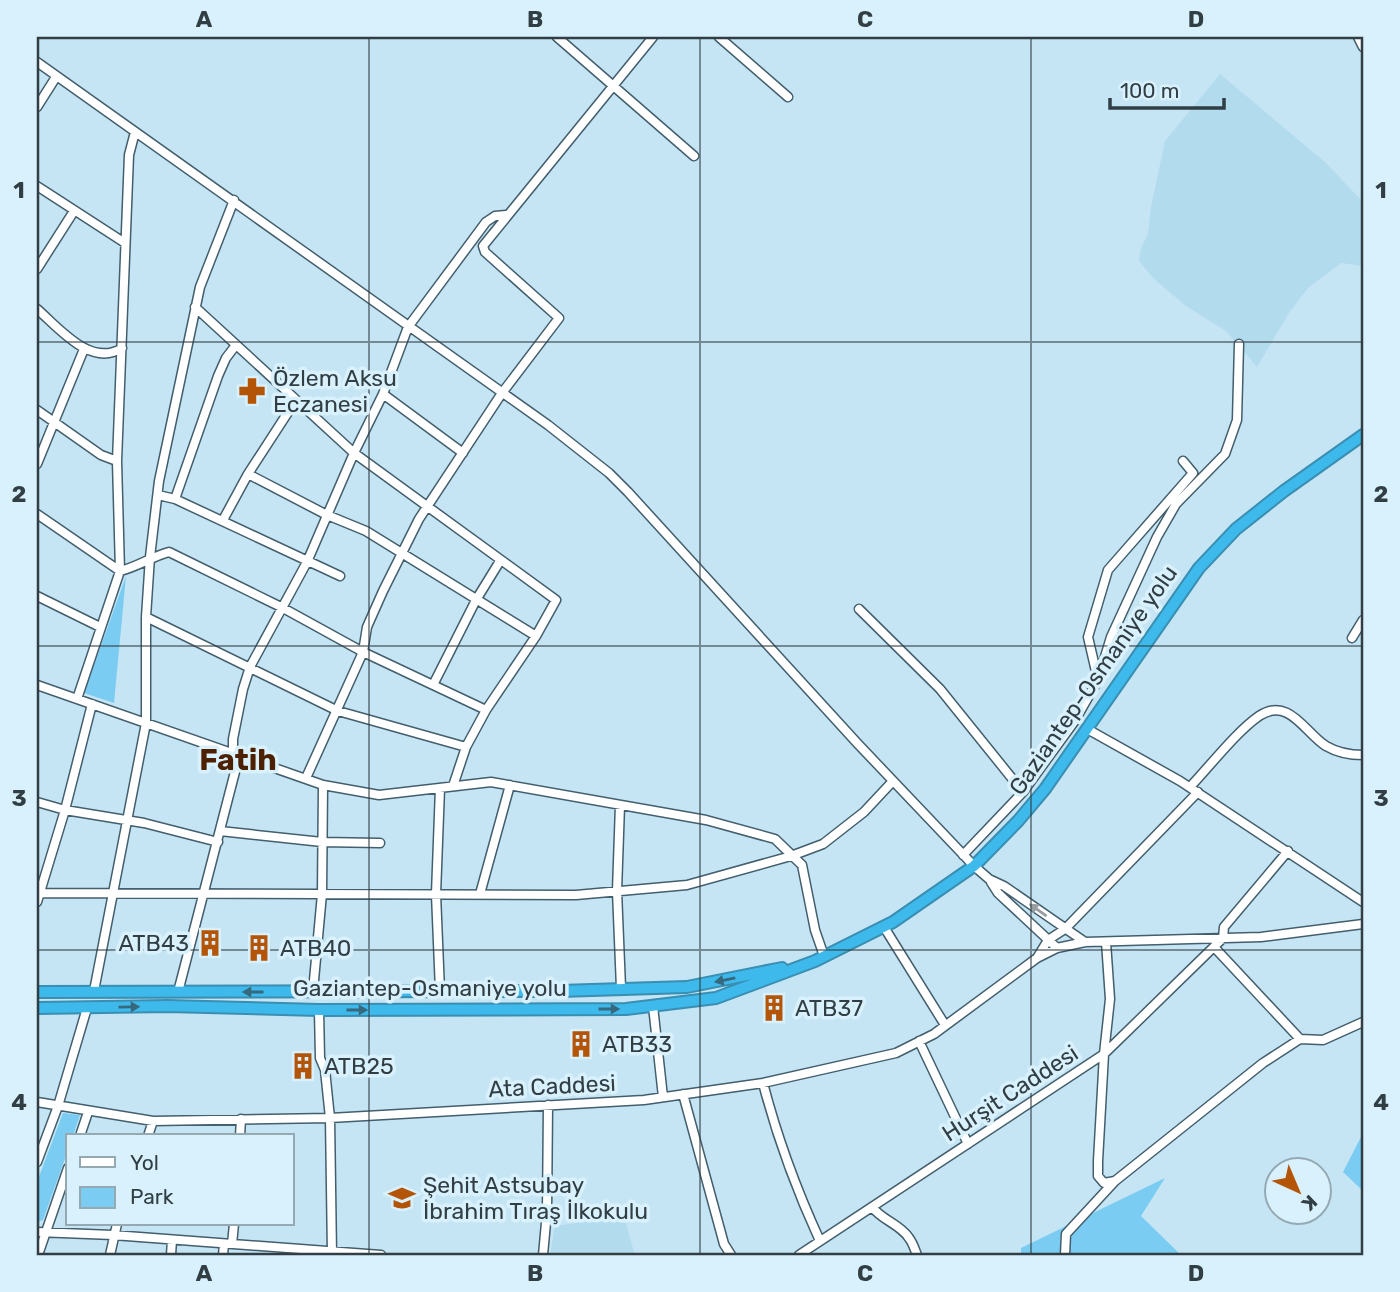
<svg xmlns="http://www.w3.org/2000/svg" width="1400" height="1292" font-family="Rubik,sans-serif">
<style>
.built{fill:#b3dbee}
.green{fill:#7bccf2}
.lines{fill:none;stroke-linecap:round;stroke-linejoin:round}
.minor-casing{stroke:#435e6c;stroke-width:11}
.highway-casing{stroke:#398eb1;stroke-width:14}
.minor{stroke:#fff;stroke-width:8}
.highway{stroke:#3eb9eb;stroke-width:10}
.oneway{fill:#989ea2}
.oneway2{fill:#36697e}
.grid{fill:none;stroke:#313e44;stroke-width:2;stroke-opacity:0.55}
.labels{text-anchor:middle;stroke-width:7;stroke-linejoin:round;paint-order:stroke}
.poi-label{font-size:23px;fill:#313e44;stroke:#d8f1fd;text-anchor:start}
.street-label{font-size:23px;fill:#313e44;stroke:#d8f1fd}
.district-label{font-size:30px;font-weight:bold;fill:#4d2001;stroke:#d8f1fd}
.neatline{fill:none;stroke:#313e44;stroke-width:2.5}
.grid-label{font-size:23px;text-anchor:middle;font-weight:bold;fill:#313e44}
</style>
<rect width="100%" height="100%" fill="#c5e5f4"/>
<!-- built -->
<path class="built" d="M1220,74L1325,162L1363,202V266L1341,263L1308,288L1289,313L1257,367L1226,331L1186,306L1153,278L1139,261L1141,248L1148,234L1151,207L1165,141Z
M624,1216L634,1252L632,1255H550L555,1226Z"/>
<!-- green -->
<path class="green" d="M126,576L114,703L84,693Z
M63,1113L80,1115L73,1136H68V1150L43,1220L37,1222V1182Z
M1363,1133V1191L1343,1172Z
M1165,1178L1141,1216L1181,1255H1021V1248Z"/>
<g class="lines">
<defs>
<path id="minor" d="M557,37L694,156
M719,37L788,97
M1358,37L1363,47
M37,62L548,425L609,473L628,492L858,744L974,866L989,879L1004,886L1085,942
M37,107L56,77
M37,186L125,243
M37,269L74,211
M37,309C59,328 91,368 122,348
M383,394L463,453
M296,400L248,474L327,515L366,531L536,636
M37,410L101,455L117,461
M37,464L84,349
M158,495L175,499L340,576
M175,499L218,376L226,358L236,345
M37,514L120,571C137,567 151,557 169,552L283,608L363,652L486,710L536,636L556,600L354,453L195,307
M223,520L248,474
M37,596L100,627
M859,609L940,689L1023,792L1074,722L1098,680L1111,637L1157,537L1176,504L1225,454L1237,420L1239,344
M146,617L338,711L466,747
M1352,638L1363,620
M1098,680L1088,637L1108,570L1193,473L1183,461
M37,685L323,785L379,795L491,782L706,820L775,839L802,865L815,930L824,956
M433,685L476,600L500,561
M77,699L120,571L117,461L129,155L135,132
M1089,730L1180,781L1363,902
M306,778L363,652L367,627L383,591L419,519L502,393L559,318L485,252L483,246L653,37
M453,786L466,747L486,710
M1190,787C1210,766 1236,732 1259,716C1289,696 1305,733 1326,746C1338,753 1350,755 1363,755
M440,788L436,894L440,991
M37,802L65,810L144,823L218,842
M620,805L617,891L621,988
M220,831L322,842L380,843
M963,855L1023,792
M991,882L998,893L1057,948
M37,893L576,895L687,885L791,856L823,844L864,812L893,781
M480,894L510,785
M37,902L65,810L92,704
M884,927L945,1025
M1106,942L1110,999L1104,1054L1098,1161V1176L1104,1183L1115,1181L1263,1063L1300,1039L1323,1040L1363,1022
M1214,947L1300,1039
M1037,958L1048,940L1065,929L1198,792
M94,991L146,723V617L150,557L159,481L200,287L234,200
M313,991L322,894L323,785
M178,992L237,764L233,754V739L243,689L250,667L307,562L354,453L383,394L408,327L486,222L495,216L506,215
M653,1006L663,1097
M319,1010L320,1058L325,1070L330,1118L332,1255
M919,1041L968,1144
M763,1083C777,1137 797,1191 820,1241
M683,1094L724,1244L731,1255
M37,1102L153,1121L330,1118L644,1100L763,1083L896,1053L934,1034L1037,958L1057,948L1085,942L1261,937L1363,924
M80,1136L88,1112
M148,1136L153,1121
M240,1136L241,1119
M37,1162L58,1106L87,1008
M872,1207C883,1221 900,1224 909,1238C913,1243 915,1250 917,1255
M37,1232L113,1235L381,1255
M232,1244L234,1224
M38,1255L68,1168
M110,1255L117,1224
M171,1255L172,1240
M223,1255L224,1244
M543,1255L547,1212L548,1105
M799,1255L1104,1054L1223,938L1224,927L1288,851
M1065,1255L1066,1234L1115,1181"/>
<path id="highway" d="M37,992L560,991L687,987L782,968
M37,1008L168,1006L319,1010L626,1009L716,998L815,961L893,922L974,866L1018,821L1045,789L1199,568L1236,529L1284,491L1363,435"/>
</defs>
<!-- minor casing -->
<use href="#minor" class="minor-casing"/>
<!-- highway casing -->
<use href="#highway" class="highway-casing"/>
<!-- minor -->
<use href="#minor" class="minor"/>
<!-- highway -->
<use href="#highway" class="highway"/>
</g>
<!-- one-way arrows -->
<defs><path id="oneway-solid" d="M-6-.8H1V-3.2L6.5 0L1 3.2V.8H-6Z" transform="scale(1.75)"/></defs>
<use class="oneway" href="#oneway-solid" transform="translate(1038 910) rotate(-145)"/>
<g class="oneway2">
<use href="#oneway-solid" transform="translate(725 980) rotate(168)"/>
<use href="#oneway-solid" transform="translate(253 992) rotate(180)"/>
<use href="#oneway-solid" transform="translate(129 1007) rotate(-1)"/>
<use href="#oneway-solid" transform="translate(609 1009)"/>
<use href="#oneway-solid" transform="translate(357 1010)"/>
</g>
<!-- grid -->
<path class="grid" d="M369,37V1255M700,37V1255M1031,37V1255M37,342H1363M37,646H1363M37,950H1363"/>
<!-- icons -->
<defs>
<symbol id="pharmacy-bare" viewBox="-9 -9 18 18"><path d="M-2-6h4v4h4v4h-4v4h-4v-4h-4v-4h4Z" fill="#b35407" stroke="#d8f1fd" stroke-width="2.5" paint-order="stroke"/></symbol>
<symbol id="building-bare" viewBox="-9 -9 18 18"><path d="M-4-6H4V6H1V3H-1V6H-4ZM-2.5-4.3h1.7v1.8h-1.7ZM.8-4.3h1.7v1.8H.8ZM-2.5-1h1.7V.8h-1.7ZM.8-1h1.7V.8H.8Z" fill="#b35407" stroke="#d8f1fd" stroke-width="2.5" paint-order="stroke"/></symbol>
<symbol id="school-bare" viewBox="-9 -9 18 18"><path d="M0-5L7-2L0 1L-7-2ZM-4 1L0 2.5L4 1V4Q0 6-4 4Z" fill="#b35407" stroke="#d8f1fd" stroke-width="2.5" paint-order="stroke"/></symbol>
</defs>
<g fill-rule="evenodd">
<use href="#pharmacy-bare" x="233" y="372" width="38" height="38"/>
<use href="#building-bare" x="191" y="924" width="38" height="38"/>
<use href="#building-bare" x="240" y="929" width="38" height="38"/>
<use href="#building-bare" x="755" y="989" width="38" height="38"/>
<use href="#building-bare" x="562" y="1025" width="38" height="38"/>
<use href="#building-bare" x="284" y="1047" width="38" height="38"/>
<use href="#school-bare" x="383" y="1179" width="38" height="38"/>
</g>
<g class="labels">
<!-- poi labels -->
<g class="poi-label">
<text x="273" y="386">Özlem Aksu<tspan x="273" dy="26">Eczanesi</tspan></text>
<text x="189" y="951" text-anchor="end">ATB43</text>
<text x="280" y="956">ATB40</text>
<text x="795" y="1016">ATB37</text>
<text x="602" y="1052">ATB33</text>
<text x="324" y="1074">ATB25</text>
<text x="423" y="1193">Şehit Astsubay<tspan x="423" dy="26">İbrahim Tıraş İlkokulu</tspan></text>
</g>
<!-- street labels -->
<g class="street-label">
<text transform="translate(1093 680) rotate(-55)" y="8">Gaziantep-Osmaniye yolu</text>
<text x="430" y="996">Gaziantep-Osmaniye yolu</text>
<text transform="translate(552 1086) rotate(-3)" y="8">Ata Caddesi</text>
<text transform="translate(1010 1093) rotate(-33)" y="8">Hurşit Caddesi</text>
</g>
<!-- district labels -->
<g class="district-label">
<text x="238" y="770">Fatih</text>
</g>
</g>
<!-- border -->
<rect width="1400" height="1292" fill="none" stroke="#d8f1fd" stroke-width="77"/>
<!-- legend -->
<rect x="66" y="1134" width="228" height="91" fill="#d8f1fd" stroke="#95a9b3" stroke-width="2"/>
<rect x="80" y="1157" width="35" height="10" fill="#ffffff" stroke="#95a9b3" stroke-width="2"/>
<text x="130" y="1170" font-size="21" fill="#313e44">Yol</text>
<rect x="80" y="1187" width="35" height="21" fill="#7bccf2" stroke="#95a9b3" stroke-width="2"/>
<text x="130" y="1204" font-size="21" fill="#313e44">Park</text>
<!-- north arrow -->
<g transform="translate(1298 1191) rotate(136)"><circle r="33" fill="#d8f1fd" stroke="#95a9b3" stroke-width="2"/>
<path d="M0-5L12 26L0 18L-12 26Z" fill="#b35407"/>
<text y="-10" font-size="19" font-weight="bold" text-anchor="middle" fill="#313e44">K</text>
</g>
<!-- scale -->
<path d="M1110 98v10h114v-10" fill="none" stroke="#313e44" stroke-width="3.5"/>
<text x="1120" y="98" font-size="21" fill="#313e44" stroke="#d8f1fd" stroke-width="5" paint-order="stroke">100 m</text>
<rect x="38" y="38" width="1324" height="1216" class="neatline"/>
<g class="grid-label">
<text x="204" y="27">A</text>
<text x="535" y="27">B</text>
<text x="865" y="27">C</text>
<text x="1196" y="27">D</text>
<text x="19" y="198">1</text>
<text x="1381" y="198">1</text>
<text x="19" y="502">2</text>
<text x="1381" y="502">2</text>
<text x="19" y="806">3</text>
<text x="1381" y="806">3</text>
<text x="19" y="1110">4</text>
<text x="1381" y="1110">4</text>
<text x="204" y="1281">A</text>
<text x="535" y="1281">B</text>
<text x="865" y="1281">C</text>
<text x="1196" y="1281">D</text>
</g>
</svg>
